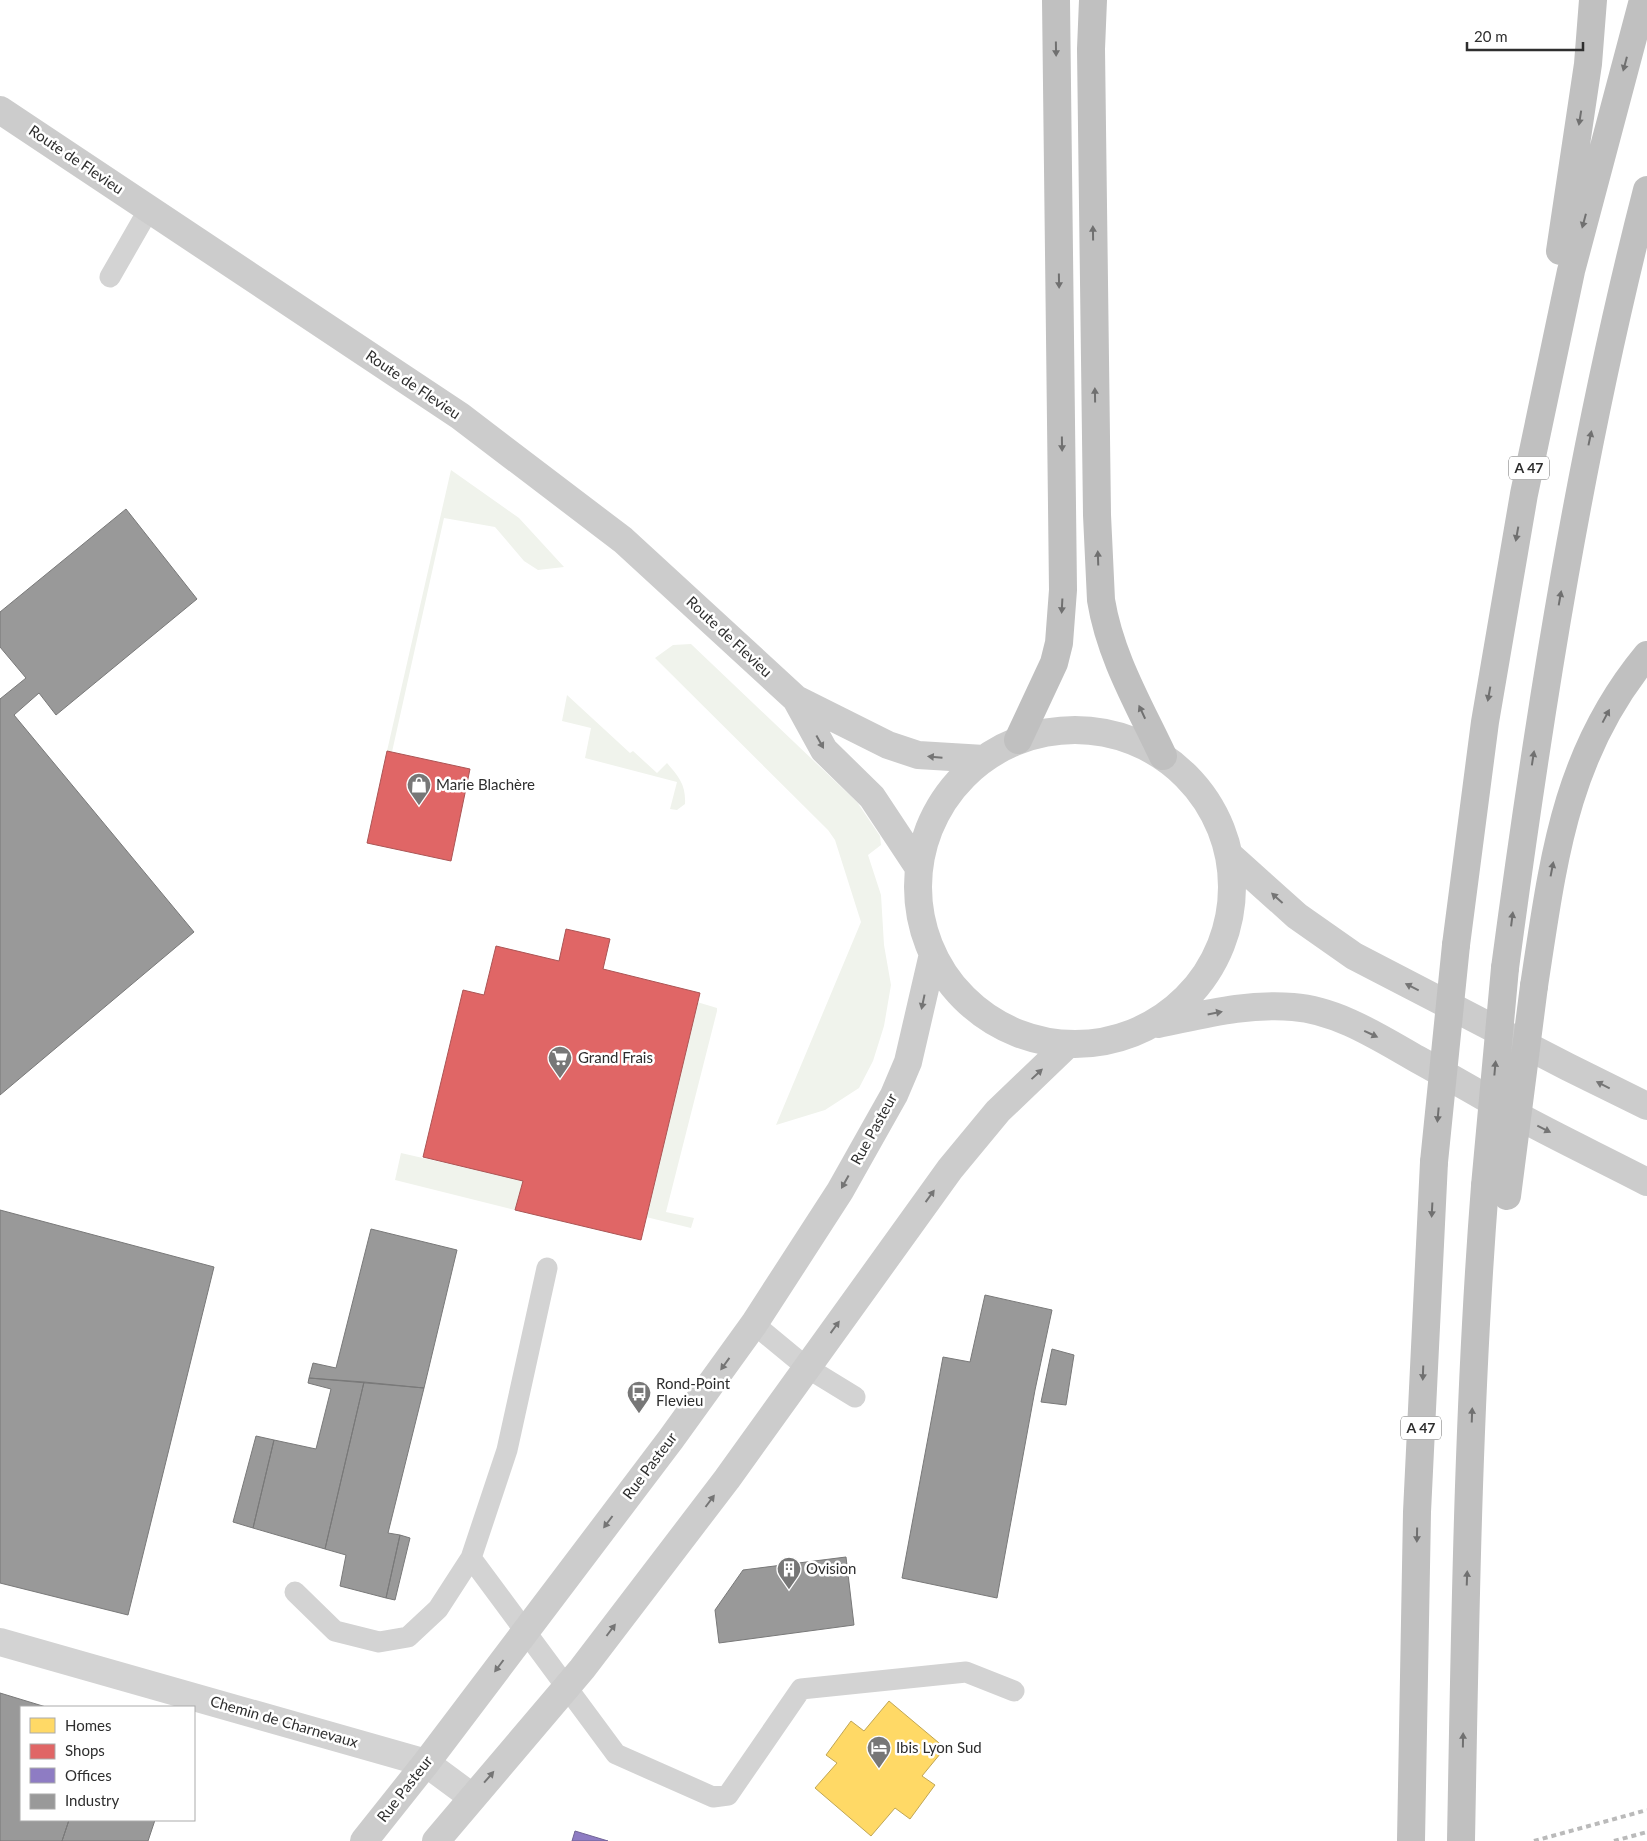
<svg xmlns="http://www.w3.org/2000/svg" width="1647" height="1841" font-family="Lato,sans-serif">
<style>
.green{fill:#f0f3ec}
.homes{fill:#ffd966;stroke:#c0a655}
.shops{fill:#e06666;stroke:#ab5555}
.offices{fill:#8e7cc3;stroke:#716596}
.industry{fill:#999;stroke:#797979}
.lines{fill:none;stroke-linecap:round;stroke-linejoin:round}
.lane{stroke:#d3d3d3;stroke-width:21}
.street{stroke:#d3d3d3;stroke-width:28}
.secondary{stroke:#ccc;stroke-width:28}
.highway{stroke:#c0c0c0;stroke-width:28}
.rail{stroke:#bababa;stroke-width:4;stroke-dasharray:5 4;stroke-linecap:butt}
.highway-bridge{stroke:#c0c0c0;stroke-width:28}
.oneway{fill:#707070}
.oneway2{fill:#757575}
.labels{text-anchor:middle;stroke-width:5;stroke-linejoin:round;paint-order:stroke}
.shield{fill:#fff;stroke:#6d6d6d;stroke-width:1}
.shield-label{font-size:14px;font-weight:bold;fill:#2e2e2e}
.street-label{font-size:15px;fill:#2e2e2e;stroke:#fff}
.poi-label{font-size:15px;fill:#2e2e2e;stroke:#fff;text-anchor:start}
</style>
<rect width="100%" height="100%" fill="#fff"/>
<!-- green -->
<path class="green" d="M451,470L519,518L564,567L538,570L524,561L495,527L444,518L392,752L387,751Z
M691,644L857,802L880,836L881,845L868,855L881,895L884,945L891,985L884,1026L873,1061L859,1088L825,1110L776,1125L861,922L835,840L828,830L655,658L673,645Z
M567,695L630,753L633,751L657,773L667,763C679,777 686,785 685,804L677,810L670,809L677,782L585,758L591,728L562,721Z
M697,1002L717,1008V1011L666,1212L694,1218L691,1228L646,1217Z
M401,1153L523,1181L515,1210L395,1180Z"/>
<!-- homes -->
<path class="homes" d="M889,1701L945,1748L922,1776L935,1785L910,1819L895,1808L871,1836L815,1788L837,1763L826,1755L851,1721L864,1731Z"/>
<!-- shops -->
<path class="shops" d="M387,751L470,769L451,861L367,843Z
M566,929L610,939L603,969L700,993L641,1240L515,1210L523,1181L423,1157L463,990L484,995L496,946L559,961Z"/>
<!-- offices -->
<path class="offices" d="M575,1831L608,1841H572Z"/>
<!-- industry -->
<path class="industry" d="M126,509L197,599L56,715L39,693L14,715L194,932L0,1095V699L26,678L0,647V612Z
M0,1210L214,1267L128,1615L0,1583Z
M371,1229L457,1250L424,1388L309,1378L313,1363L336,1368Z
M985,1295L1052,1310L1035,1390L997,1598L902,1578L943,1357L970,1362Z
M1052,1349L1074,1355L1066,1405L1041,1402Z
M309,1378L364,1382L325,1549L253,1528L274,1440L316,1449L331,1389L308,1383Z
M364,1382L424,1388L388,1533L400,1535L386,1598L340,1586L346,1555L325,1549Z
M256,1436L274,1440L253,1528L233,1522Z
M400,1535L410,1538L395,1600L386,1598Z
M846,1557L854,1625L719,1643L715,1610L743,1570Z
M0,1693L46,1707H21V1820H69L62,1841H0Z
M69,1820H155L148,1841H62Z"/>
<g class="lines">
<!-- lane -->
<path class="lane" d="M110,277L149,209
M754,1324L806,1367L855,1397
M471,1558L507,1450L547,1268
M295,1592L335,1631L379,1642L408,1637L438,1609L471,1558L616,1754L713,1797L728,1795L801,1689L966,1672L1014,1691"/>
<!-- street -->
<path class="street" d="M0,1642L426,1763L472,1797"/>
<!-- secondary -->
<path class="secondary" d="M0,110L460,416L623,540L796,699L888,745L918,755L984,759
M796,699L824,750L872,797L919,868
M918 887a157 157 0 1 1 314 0a157 157 0 1 1-314 0Z
M1229,855L1297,916L1354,956L1568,1067L1647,1106
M1158,1024C1203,1015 1247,1003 1293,1007C1337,1010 1380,1038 1417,1059C1448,1076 1479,1094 1509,1111C1554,1136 1601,1158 1647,1182
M364,1841L426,1763L671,1439L754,1324L840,1191L894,1095L908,1062L933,954
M436,1841L582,1669L727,1479L950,1169L998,1111L1068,1044"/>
<!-- highway -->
<path class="highway" d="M1093,0L1091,49L1097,515L1101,600C1110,656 1139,705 1163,756
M1560,251L1588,64L1593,0
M1018,740L1054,663L1059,643L1063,590L1056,0
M1456,945L1485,722L1524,494L1571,271L1643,0
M1505,968C1540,706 1581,446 1647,190
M1534,986C1553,863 1564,755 1647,655
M1411,1841L1417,1512L1434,1162
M1461,1841C1465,1623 1468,1404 1485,1186"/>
<!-- rail -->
<path class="rail" d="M1534,1841L1647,1810
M1614,1841L1647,1832"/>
<!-- highway-bridge -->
<path class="highway-bridge" d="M1434,1162L1456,945
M1485,1186L1505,968
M1507,1196L1534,986"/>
</g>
<!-- one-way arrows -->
<defs><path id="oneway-solid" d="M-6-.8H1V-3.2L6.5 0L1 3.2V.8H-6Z" transform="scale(1.25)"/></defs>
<g class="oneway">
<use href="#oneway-solid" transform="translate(1056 49) rotate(89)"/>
<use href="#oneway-solid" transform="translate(1625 64) rotate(105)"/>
<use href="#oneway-solid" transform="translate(1580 118) rotate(99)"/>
<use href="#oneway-solid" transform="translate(1584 221) rotate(105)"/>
<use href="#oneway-solid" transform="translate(1093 233) rotate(-91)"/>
<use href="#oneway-solid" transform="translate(1059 281) rotate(89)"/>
<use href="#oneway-solid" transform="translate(1095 395) rotate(-91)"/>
<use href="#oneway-solid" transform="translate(1590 438) rotate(-78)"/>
<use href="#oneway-solid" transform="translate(1062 444) rotate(89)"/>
<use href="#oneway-solid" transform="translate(1517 534) rotate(100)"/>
<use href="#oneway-solid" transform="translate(1098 558) rotate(-92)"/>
<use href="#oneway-solid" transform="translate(1560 598) rotate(-80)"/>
<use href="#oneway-solid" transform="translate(1062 606) rotate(93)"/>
<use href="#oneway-solid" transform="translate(1489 694) rotate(100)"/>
<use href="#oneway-solid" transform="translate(1142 712) rotate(-115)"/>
<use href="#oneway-solid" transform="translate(1606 716) rotate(-62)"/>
<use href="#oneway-solid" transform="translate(1533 758) rotate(-81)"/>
<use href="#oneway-solid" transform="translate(1552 869) rotate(-79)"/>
<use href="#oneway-solid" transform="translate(1512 919) rotate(-83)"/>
<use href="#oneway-solid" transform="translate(1495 1068) rotate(-85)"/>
<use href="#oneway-solid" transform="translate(1438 1115) rotate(95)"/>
<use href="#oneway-solid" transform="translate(1432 1210) rotate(93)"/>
<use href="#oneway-solid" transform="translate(1423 1373) rotate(92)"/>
<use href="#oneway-solid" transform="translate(1472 1415) rotate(-88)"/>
<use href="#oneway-solid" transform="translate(1417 1535) rotate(91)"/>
<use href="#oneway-solid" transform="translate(1467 1578) rotate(-88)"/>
<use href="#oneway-solid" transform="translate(1463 1740) rotate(-89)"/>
</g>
<g class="oneway2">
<use href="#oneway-solid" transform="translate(820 742) rotate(61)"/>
<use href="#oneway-solid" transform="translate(935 757) rotate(-175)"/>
<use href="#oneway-solid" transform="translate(1277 898) rotate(-138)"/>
<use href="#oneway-solid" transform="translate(1412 987) rotate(-153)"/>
<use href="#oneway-solid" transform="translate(923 1002) rotate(102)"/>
<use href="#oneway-solid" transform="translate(1215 1013) rotate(-11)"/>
<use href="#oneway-solid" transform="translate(1371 1034) rotate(25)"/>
<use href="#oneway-solid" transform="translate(1037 1074) rotate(-43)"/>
<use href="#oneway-solid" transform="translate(1603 1085) rotate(-153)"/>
<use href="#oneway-solid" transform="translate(1544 1129) rotate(27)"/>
<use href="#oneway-solid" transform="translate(845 1182) rotate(119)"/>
<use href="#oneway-solid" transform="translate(930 1196) rotate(-54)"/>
<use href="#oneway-solid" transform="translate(835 1327) rotate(-54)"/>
<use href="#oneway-solid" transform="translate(725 1364) rotate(126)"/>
<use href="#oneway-solid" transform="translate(710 1501) rotate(-53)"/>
<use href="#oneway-solid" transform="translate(608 1522) rotate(127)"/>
<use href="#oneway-solid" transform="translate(611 1630) rotate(-53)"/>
<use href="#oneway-solid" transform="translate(499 1666) rotate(127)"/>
<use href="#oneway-solid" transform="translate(489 1777) rotate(-49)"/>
</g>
<!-- icons -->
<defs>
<symbol id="shop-pin" viewBox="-11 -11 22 30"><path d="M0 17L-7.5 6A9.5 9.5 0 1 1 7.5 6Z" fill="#777" stroke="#fff"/><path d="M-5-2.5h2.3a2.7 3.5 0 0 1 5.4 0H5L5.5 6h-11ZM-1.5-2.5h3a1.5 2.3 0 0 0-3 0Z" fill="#fff"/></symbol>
<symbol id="supermarket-pin" viewBox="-11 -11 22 30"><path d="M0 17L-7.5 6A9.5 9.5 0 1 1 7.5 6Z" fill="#777" stroke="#fff"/><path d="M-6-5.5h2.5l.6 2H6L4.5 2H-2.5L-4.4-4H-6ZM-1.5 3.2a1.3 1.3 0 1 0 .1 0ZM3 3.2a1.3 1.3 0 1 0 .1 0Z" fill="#fff"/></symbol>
<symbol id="bus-pin" viewBox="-11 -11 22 30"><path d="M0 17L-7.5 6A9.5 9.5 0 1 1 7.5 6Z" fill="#777" stroke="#fff"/><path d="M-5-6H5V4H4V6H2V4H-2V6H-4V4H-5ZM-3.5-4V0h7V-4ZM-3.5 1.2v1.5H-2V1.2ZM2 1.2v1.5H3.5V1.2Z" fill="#fff"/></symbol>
<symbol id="building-pin" viewBox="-11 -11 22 30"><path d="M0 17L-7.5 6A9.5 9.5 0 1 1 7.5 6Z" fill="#777" stroke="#fff"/><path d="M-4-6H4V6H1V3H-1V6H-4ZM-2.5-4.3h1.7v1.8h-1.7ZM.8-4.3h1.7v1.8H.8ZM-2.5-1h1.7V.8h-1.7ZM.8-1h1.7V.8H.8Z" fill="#fff"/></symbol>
<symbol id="hotel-pin" viewBox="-11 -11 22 30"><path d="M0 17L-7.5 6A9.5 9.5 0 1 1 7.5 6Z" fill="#777" stroke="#fff"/><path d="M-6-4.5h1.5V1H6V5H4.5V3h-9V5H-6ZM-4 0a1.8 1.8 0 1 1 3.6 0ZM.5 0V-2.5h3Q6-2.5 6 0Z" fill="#fff"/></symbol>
</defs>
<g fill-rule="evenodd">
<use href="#shop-pin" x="405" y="771" width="28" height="38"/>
<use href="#supermarket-pin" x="546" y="1044" width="28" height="38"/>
<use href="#bus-pin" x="625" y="1379" width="28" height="38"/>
<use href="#building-pin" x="775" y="1555" width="28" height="38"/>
<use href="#hotel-pin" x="865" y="1734" width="28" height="38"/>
</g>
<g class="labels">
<!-- shield labels -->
<g class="shield">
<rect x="1509" y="456.5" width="40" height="23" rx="4"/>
<rect x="1401" y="1416.5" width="40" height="23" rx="4"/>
</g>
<g class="shield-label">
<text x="1529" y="473">A 47</text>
<text x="1421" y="1433">A 47</text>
</g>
<!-- street labels -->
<g class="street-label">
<text transform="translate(76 160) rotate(34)" y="5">Route de Flevieu</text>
<text transform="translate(413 385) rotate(34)" y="5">Route de Flevieu</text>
<text transform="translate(729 637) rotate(43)" y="5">Route de Flevieu</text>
<text transform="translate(874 1129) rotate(-61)" y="5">Rue Pasteur</text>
<text transform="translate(650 1466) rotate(-53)" y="5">Rue Pasteur</text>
<text transform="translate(284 1722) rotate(16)" y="5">Chemin de Charnevaux</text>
<text transform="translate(405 1789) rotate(-52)" y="5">Rue Pasteur</text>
</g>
<!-- poi labels -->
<g class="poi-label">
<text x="436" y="790">Marie Blachère</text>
<text x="578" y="1063">Grand Frais</text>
<text x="656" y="1389">Rond-Point<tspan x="656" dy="17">Flevieu</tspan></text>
<text x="806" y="1574">Ovision</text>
<text x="896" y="1753">Ibis Lyon Sud</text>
</g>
</g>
<!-- legend -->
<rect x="20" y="1706" width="175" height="115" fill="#ffffff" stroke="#ababab"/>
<rect x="30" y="1718" width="25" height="15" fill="#ffd966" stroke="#ababab"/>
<text x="65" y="1731" font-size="15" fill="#2e2e2e">Homes</text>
<rect x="30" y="1744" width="25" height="15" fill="#e06666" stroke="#ababab"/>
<text x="65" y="1756" font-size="15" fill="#2e2e2e">Shops</text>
<rect x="30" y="1768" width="25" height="15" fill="#8e7cc3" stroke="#ababab"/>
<text x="65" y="1781" font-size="15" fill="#2e2e2e">Offices</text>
<rect x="30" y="1794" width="25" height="15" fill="#999999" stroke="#ababab"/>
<text x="65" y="1806" font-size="15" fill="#2e2e2e">Industry</text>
<!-- scale -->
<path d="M1467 42v8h116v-8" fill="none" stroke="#2e2e2e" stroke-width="2.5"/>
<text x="1474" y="42" font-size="15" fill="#2e2e2e" stroke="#ffffff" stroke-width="4" paint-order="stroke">20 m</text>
</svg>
